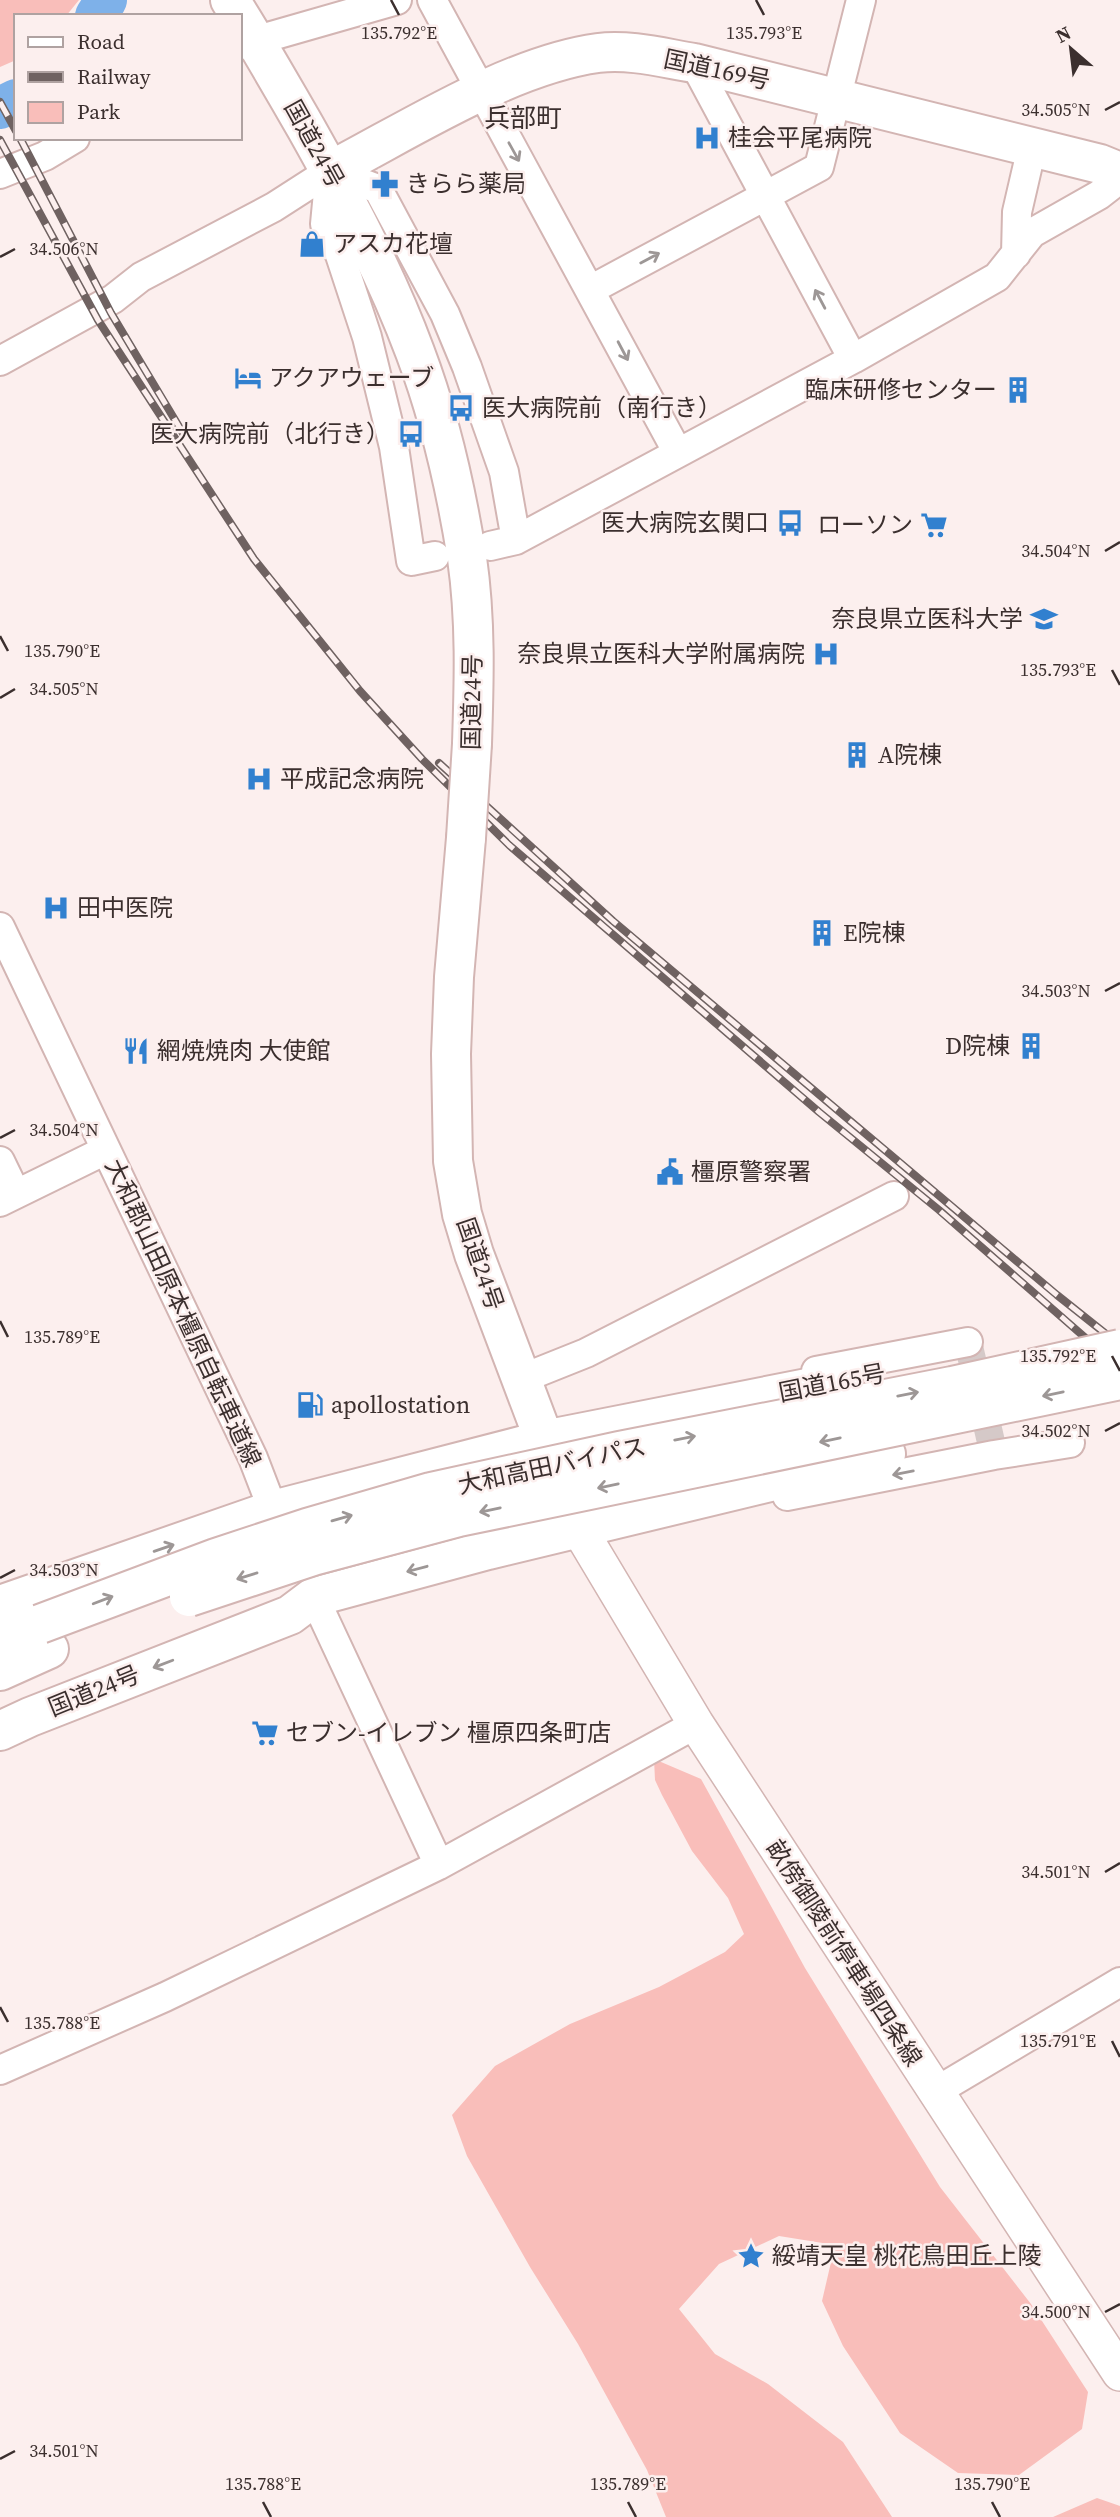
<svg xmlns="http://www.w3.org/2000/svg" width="1120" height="2517" font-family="'Source Serif 4','Noto Sans JP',serif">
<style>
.green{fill:#f9beba}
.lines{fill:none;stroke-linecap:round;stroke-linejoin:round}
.river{stroke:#7eb1e9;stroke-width:42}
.minor-tunnel{stroke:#d5c9c8;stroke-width:28;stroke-dasharray:28 14;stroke-linecap:butt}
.minor-casing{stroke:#d3b5b3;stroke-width:32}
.major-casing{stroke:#d3b5b3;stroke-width:38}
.highway-casing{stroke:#d3b5b3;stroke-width:42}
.minor{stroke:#fff;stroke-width:28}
.major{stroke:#fff;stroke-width:35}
.highway{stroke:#fff;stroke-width:38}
.rail-casing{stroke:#6f6261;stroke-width:8}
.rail{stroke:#fcefee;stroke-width:5;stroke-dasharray:16;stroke-linecap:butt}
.highway-bridge-casing{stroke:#d3b5b3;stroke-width:42;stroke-linecap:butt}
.highway-bridge{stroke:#fff;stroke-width:38}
.oneway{stroke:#9d9796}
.ticks{fill:none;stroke:#3b2f2e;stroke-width:2.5}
.labels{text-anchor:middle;stroke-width:5;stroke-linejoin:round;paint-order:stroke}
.street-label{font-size:24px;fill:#3b2f2e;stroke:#fcefee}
.poi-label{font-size:24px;fill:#3b2f2e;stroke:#fcefee;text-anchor:start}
.neighbourhood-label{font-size:26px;fill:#3b2f2e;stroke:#fcefee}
.ticks-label{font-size:18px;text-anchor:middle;fill:#3b2f2e;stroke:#fcefee;stroke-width:5;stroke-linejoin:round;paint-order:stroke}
</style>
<rect width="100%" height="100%" fill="#fcefee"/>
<!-- green -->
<path class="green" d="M0,0H79L66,16H16V60L0,67Z
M654,1759L701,1779L805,1968L940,2187L1031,2304L1088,2392L1082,2429L1019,2475L958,2473L900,2433L843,2346L822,2301L835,2245L779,2236L719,2264L679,2309L715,2354L768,2384L843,2442L892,2517H666L647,2470L578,2344L530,2267L467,2156L452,2115L495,2066L570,2024L659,1987L725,1952L744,1934L728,1898L692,1851L662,1795L655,1780Z
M1097,2498L1120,2506V2517H1053Z"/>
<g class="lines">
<!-- river -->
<path class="river" d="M96,16L106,0
M0,108L16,100"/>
<!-- minor-tunnel -->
<path class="minor-tunnel" d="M968,1342L994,1455"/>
<defs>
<path id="minor" d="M432,0L678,453
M240,45L397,0
M694,63L853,359
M330,171L378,189L445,314L467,367L504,472L516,540
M330,171L325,224L340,255L367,337L394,447L411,561L435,556
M0,174L45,156L75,138
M1016,254L1017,212L1032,147
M590,290L819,167L861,0
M0,361L113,299L141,277L274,207L330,171
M490,546L516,540L853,359L997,277L1032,233L1099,195L1120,179
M0,927L253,1458L273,1510
M0,1161L16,1194
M0,1202L106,1150
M816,1371L968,1342
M521,1379L586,1353L894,1196
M787,1496L994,1455L1070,1443
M314,1597L439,1865
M0,2070L165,1997L439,1865L696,1724
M935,2092L1120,1982"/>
<path id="major" d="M578,1527L696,1724L1120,2373"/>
<path id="highway" d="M230,0C257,42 281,85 306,128C347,201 386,274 415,352C440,418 456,489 467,558C476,620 474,682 472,744
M330,171C409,130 510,65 598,53C630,49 663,58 694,63L1100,164L1120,172
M466,838L454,977L451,1054L453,1161L462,1214L474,1254L553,1463
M0,1605L273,1510L544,1440L843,1381
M0,1641L40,1624
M0,1671L49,1649
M0,1731L30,1717L290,1615L314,1597L488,1550L886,1454"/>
</defs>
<!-- minor casing -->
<use href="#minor" class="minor-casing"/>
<!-- major casing -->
<use href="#major" class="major-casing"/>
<!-- highway casing -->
<use href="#highway" class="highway-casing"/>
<!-- minor -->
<use href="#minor" class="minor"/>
<!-- major -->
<use href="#major" class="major"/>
<!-- highway -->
<use href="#highway" class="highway"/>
<defs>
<path id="rail" d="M0,102L16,131
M20,138L111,313L184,435
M0,140L98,320L254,559L360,691L422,759L509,845L819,1112L939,1210L1120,1368
M439,763L613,921L1057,1295L1120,1345"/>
</defs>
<!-- rail casing -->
<use href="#rail" class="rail-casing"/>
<!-- rail -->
<use href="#rail" class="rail"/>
<defs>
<path id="highway-bridge" d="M466,838L472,744
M189,1597L313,1556L459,1517L1120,1380
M40,1624L216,1558L307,1528L431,1492L619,1451L952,1386L1120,1349"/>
</defs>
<!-- highway-bridge casing -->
<use href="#highway-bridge" class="highway-bridge-casing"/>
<!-- highway-bridge -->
<use href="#highway-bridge" class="highway-bridge"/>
</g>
<!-- one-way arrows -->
<defs><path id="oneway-shaft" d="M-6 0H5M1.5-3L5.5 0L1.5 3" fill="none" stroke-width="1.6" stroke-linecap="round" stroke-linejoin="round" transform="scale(1.75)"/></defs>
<g class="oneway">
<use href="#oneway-shaft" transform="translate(514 152) rotate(61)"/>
<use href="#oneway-shaft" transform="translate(650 258) rotate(-28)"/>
<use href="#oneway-shaft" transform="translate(820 299) rotate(-118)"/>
<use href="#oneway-shaft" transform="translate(623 351) rotate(62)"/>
<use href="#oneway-shaft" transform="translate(908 1394) rotate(-11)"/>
<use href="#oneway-shaft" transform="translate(1053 1394) rotate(168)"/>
<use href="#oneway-shaft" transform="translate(685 1438) rotate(-11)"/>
<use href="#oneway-shaft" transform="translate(830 1440) rotate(168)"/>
<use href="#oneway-shaft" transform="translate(903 1473) rotate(169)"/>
<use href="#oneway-shaft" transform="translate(608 1486) rotate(168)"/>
<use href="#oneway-shaft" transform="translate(490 1510) rotate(168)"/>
<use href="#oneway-shaft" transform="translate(342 1518) rotate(-16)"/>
<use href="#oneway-shaft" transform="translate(164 1548) rotate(-19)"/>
<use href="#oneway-shaft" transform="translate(417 1569) rotate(165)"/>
<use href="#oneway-shaft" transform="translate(247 1576) rotate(163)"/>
<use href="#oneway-shaft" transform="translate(103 1600) rotate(-21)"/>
<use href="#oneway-shaft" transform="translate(163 1664) rotate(159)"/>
</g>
<!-- ticks -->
<path class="ticks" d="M391,0L399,15M756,0L764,15M1105,110L1120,102M0,257L15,249M1105,551L1120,542M0,636L8,651M1112,670L1120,685M0,698L15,689M1105,991L1120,983M0,1138L15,1130M0,1321L8,1337M1112,1356L1120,1371M1105,1431L1120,1423M0,1578L15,1570M1105,1872L1120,1863M0,2007L8,2022M1112,2041L1120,2057M1105,2312L1120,2304M0,2459L15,2451M263,2502L271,2517M628,2502L636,2517M992,2502L1000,2517"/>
<!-- icons -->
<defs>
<symbol id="hospital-bare" viewBox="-9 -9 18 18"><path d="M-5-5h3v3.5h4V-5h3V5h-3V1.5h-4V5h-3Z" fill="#3180cf" stroke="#fcefee" stroke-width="2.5" paint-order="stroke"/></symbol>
<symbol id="pharmacy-bare" viewBox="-9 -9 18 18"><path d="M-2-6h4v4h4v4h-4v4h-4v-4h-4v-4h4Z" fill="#3180cf" stroke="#fcefee" stroke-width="2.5" paint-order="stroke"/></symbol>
<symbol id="shop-bare" viewBox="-9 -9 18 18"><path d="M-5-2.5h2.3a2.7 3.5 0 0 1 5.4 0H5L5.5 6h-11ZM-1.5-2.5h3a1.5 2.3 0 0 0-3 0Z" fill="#3180cf" stroke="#fcefee" stroke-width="2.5" paint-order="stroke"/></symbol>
<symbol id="hotel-bare" viewBox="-9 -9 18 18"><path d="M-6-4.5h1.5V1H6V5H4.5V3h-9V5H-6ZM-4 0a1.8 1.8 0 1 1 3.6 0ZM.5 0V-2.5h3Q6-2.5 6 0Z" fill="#3180cf" stroke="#fcefee" stroke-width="2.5" paint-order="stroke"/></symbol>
<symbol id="building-bare" viewBox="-9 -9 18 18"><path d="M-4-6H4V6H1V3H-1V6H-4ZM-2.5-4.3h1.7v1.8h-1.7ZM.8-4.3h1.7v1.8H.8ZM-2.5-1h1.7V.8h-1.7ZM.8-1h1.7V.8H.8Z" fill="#3180cf" stroke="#fcefee" stroke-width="2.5" paint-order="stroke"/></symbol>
<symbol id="bus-bare" viewBox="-9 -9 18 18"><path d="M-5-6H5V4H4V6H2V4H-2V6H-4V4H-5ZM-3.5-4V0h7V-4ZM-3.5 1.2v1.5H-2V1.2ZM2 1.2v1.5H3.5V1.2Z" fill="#3180cf" stroke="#fcefee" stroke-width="2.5" paint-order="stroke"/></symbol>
<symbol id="supermarket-bare" viewBox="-9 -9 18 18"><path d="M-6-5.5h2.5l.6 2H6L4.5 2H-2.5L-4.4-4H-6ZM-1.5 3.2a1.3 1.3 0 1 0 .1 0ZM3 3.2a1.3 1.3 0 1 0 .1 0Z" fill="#3180cf" stroke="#fcefee" stroke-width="2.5" paint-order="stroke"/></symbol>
<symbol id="university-bare" viewBox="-9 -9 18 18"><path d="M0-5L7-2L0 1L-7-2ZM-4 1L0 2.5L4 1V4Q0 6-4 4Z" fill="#3180cf" stroke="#fcefee" stroke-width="2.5" paint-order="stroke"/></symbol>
<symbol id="restaurant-bare" viewBox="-9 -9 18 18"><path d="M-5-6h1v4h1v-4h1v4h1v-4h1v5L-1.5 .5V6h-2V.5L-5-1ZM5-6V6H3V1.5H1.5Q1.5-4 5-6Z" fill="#3180cf" stroke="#fcefee" stroke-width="2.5" paint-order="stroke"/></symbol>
<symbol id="civic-bare" viewBox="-9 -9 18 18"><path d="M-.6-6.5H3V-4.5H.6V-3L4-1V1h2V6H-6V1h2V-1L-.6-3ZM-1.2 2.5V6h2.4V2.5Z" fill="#3180cf" stroke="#fcefee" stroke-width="2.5" paint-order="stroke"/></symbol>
<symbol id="fuel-bare" viewBox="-9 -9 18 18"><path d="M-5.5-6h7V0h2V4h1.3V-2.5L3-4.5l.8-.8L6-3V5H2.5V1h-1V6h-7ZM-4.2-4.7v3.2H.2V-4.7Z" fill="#3180cf" stroke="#fcefee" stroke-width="2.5" paint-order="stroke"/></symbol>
<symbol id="sight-bare" viewBox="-9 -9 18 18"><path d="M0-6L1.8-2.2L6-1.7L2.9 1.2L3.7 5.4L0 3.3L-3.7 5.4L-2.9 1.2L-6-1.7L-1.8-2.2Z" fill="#3180cf" stroke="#fcefee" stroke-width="2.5" paint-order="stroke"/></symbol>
</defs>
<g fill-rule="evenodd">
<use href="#hospital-bare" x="688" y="119" width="38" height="38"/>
<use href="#pharmacy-bare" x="366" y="165" width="38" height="38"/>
<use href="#shop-bare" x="293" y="225" width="38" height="38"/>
<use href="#hotel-bare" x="229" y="359" width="38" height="38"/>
<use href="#building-bare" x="999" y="371" width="38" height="38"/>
<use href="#bus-bare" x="442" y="389" width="38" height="38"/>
<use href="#bus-bare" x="392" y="415" width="38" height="38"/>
<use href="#bus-bare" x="771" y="504" width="38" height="38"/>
<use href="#supermarket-bare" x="915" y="506" width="38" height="38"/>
<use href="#university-bare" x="1025" y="600" width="38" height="38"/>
<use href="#hospital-bare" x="807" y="635" width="38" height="38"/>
<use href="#building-bare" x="838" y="736" width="38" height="38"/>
<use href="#hospital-bare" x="240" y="760" width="38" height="38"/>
<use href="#hospital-bare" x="37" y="889" width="38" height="38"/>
<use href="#building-bare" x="803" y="914" width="38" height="38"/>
<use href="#building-bare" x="1012" y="1027" width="38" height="38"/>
<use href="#restaurant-bare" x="117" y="1032" width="38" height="38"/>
<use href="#civic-bare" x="651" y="1153" width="38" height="38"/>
<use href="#fuel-bare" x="291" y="1386" width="38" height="38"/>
<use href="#supermarket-bare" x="246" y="1714" width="38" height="38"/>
<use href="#sight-bare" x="732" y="2237" width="38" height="38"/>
</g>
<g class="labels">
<!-- street labels -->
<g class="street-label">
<text transform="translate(717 70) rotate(12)" y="8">国道169号</text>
<text transform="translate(314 144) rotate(61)" y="8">国道24号</text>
<text transform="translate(472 702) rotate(-89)" y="8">国道24号</text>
<text transform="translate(480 1264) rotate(71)" y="8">国道24号</text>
<text transform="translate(183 1313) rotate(65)" y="8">大和郡山田原本橿原自転車道線</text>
<text transform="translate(832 1383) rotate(-11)" y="8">国道165号</text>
<text transform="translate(552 1466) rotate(-12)" y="8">大和高田バイパス</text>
<text transform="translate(94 1691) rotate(-22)" y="8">国道24号</text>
<text transform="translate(844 1953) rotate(57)" y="8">畝傍御陵前停車場四条線</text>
</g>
<!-- poi labels -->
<g class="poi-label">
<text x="728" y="146">桂会平尾病院</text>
<text x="406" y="192">きらら薬局</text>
<text x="333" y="252">アスカ花壇</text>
<text x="269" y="386">アクアウェーブ</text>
<text x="997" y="398" text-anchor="end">臨床研修センター</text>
<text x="482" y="416">医大病院前（南行き）</text>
<text x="390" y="442" text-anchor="end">医大病院前（北行き）</text>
<text x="769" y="531" text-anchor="end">医大病院玄関口</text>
<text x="913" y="533" text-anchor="end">ローソン</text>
<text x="1023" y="627" text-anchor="end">奈良県立医科大学</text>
<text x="805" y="662" text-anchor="end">奈良県立医科大学附属病院</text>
<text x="878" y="763">A院棟</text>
<text x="280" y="787">平成記念病院</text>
<text x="77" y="916">田中医院</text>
<text x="843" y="941">E院棟</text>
<text x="1010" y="1054" text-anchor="end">D院棟</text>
<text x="157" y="1059">網焼焼肉 大使館</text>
<text x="691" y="1180">橿原警察署</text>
<text x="331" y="1413">apollostation</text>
<text x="286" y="1741">セブン-イレブン 橿原四条町店</text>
<text x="772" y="2264">綏靖天皇 桃花鳥田丘上陵</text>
</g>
<!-- neighbourhood labels -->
<g class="neighbourhood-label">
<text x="523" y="127">兵部町</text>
</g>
</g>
<g class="ticks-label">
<text x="399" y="39">135.792°E</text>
<text x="764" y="39">135.793°E</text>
<text x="1056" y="116">34.505°N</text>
<text x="64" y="255">34.506°N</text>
<text x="1056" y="557">34.504°N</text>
<text x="62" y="657">135.790°E</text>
<text x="1058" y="676">135.793°E</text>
<text x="64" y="695">34.505°N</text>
<text x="1056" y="997">34.503°N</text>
<text x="64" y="1136">34.504°N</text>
<text x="62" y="1343">135.789°E</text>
<text x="1058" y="1362">135.792°E</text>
<text x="1056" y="1437">34.502°N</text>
<text x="64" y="1576">34.503°N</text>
<text x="1056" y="1878">34.501°N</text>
<text x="62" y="2029">135.788°E</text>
<text x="1058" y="2047">135.791°E</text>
<text x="1056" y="2318">34.500°N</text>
<text x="64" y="2457">34.501°N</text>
<text x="263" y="2490">135.788°E</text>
<text x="628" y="2490">135.789°E</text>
<text x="992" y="2490">135.790°E</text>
</g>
<!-- legend -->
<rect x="14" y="14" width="228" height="126" fill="#fcefee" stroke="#afa2a1" stroke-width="2"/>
<rect x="28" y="37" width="35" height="10" fill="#ffffff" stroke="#afa2a1" stroke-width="2"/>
<text x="77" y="49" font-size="21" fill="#3b2f2e">Road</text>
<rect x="28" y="72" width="35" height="10" fill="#6f6261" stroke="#afa2a1" stroke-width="2"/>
<text x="77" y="84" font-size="21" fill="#3b2f2e">Railway</text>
<rect x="28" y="102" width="35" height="21" fill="#f9beba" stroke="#afa2a1" stroke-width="2"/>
<text x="77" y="119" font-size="21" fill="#3b2f2e">Park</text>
<!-- north arrow -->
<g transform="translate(1071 49) rotate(332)" stroke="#fcefee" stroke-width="5" paint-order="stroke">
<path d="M0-5L12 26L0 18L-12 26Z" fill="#3b2f2e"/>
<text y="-10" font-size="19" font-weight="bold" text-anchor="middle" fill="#3b2f2e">N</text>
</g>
</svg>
